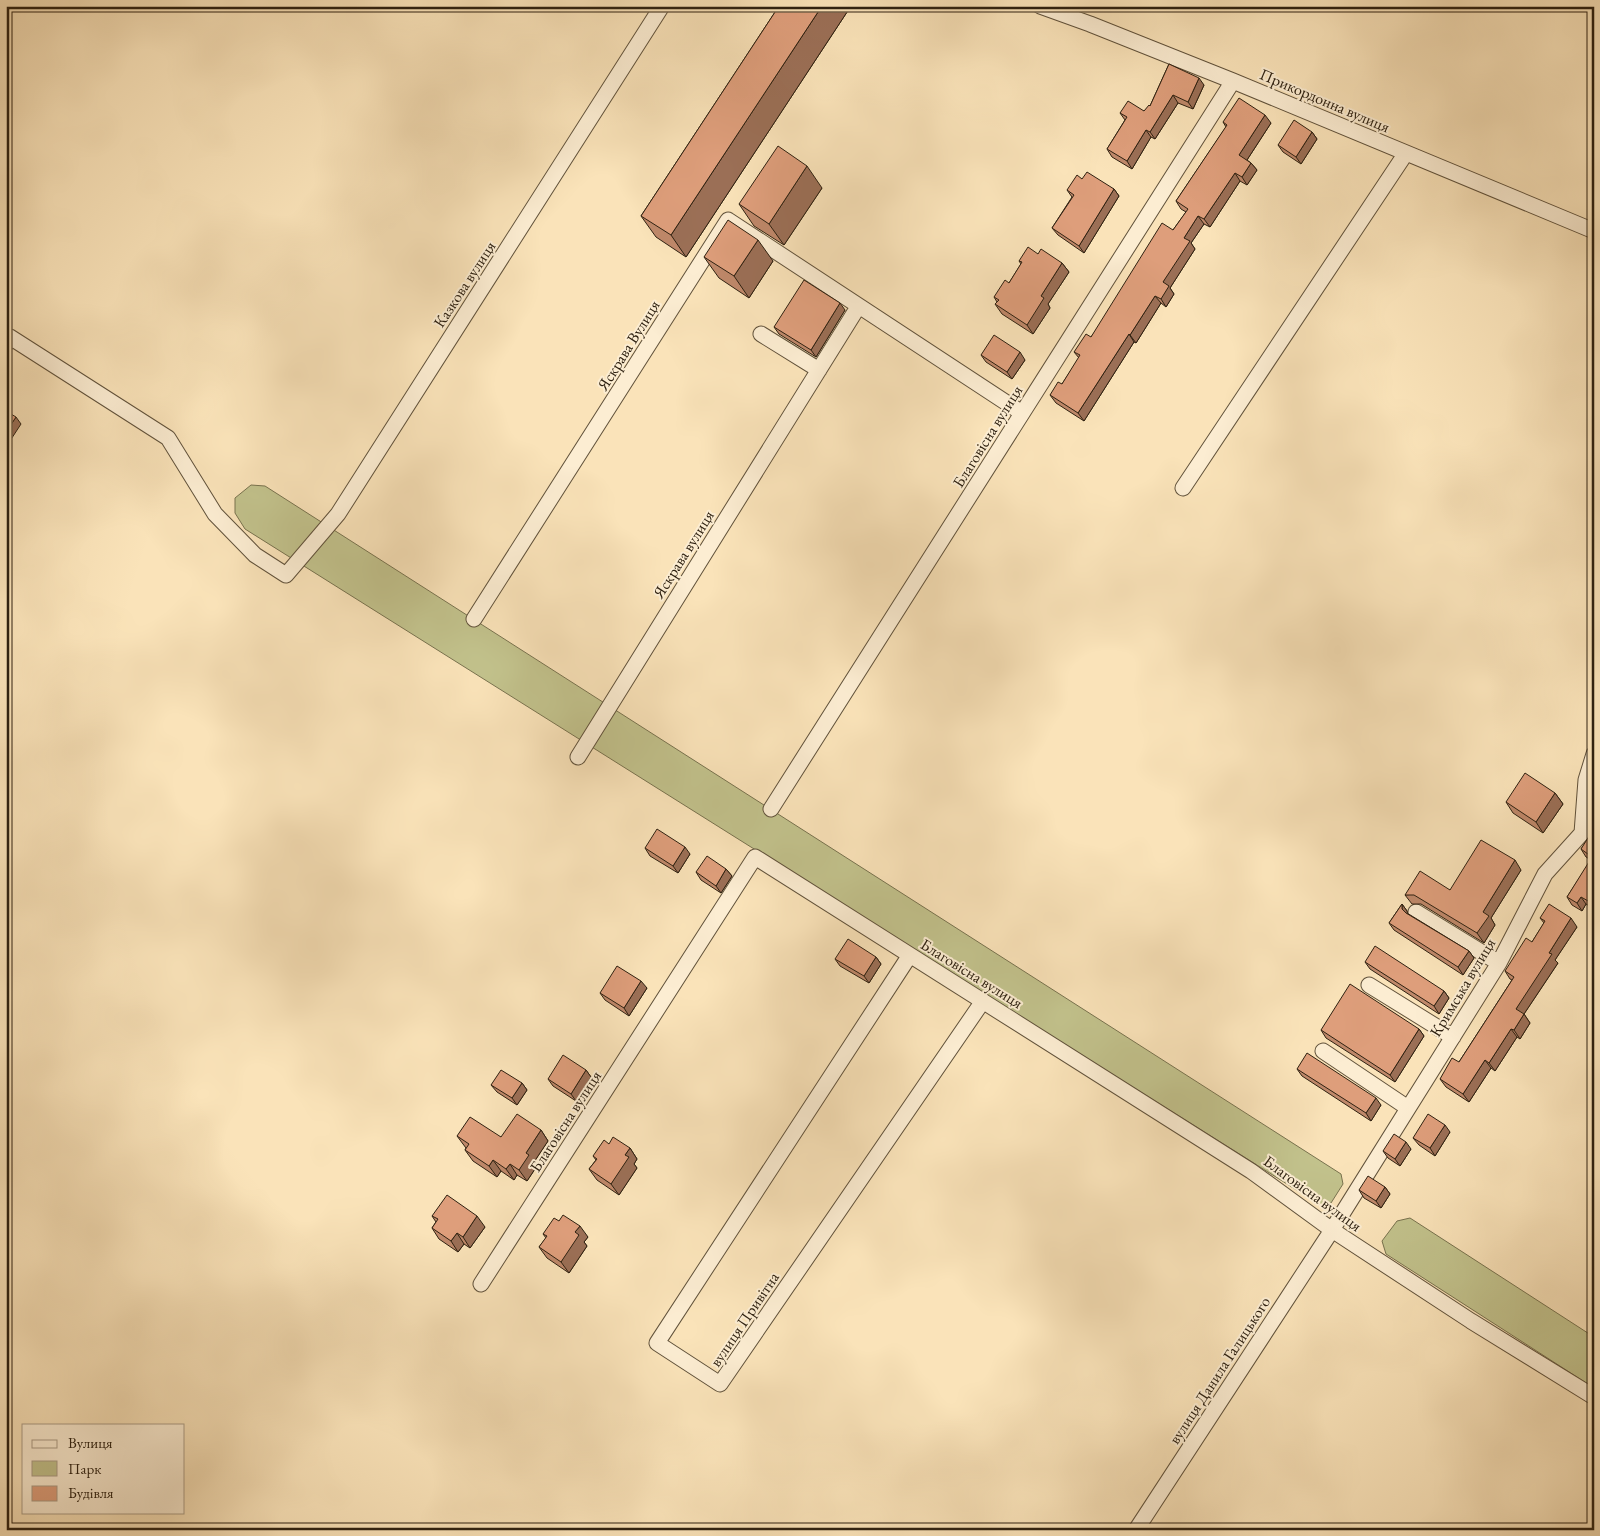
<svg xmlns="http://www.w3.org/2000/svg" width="1600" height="1536" font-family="'EB Garamond',serif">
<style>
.green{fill:#c2c28c;stroke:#78724e}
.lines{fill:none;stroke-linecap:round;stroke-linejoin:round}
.minor-casing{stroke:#61523b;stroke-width:17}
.minor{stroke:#fcedd2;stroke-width:15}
.wall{fill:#bf886a;stroke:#2e2111}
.shaded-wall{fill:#9b6f56;stroke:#2e2111}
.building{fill:#de9e7b;stroke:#2e2111}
.labels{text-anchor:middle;stroke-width:4;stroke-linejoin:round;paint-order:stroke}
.street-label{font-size:16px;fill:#2e2111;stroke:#fcedd2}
</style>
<rect width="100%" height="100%" fill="#fae3b9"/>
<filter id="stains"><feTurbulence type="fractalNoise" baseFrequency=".004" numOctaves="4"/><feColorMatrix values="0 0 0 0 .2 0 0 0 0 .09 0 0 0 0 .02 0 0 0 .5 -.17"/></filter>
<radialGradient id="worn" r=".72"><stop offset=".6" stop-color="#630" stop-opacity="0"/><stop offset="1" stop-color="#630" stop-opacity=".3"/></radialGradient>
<!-- green -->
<path class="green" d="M251,485L265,486L1341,1174L1343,1184L1331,1203L1322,1206L245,529L235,513V498Z
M1410,1218L1594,1337V1388L1386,1254L1382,1241L1397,1221Z"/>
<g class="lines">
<defs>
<path id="minor" d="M1040,6L1090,24L1233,81L1594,231
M761,334L819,370
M6,344L10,337L168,438L215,514L255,555L286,575L338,514L662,6
M1183,488L1406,153
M474,619L728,220L1022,413
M578,757L858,307
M771,809L1233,81
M1416,912L1499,963
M910,955L657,1343L720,1384L983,1001
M1369,985L1453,1037
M1323,1051L1408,1108
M481,1284L755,857L1251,1171L1332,1230L1471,1321L1594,1397
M1136,1530L1332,1230L1499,963L1545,874L1582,833L1586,780L1594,754"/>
</defs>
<!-- minor casing -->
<use href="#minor" class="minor-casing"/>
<!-- minor -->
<use href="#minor" class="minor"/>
</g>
<!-- wall -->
<path class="wall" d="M779,6H851L686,257L656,237L641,216Z
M1169,64L1204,85L1193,109L1178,103L1155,139L1151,137L1132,169L1112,157L1107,149L1125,120L1120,113L1144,111L1150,106Z
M1223,122L1271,123L1247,160L1251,163L1257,170L1247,185L1240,181L1210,227L1204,224L1191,243L1195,249L1170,288L1174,294L1166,307L1161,303L1136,343L1134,342L1084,421L1056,403L1050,395L1062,384L1079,358L1074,352L1091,337L1173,230L1186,212L1181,209L1176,201L1226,127Z
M1312,132L1317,139L1301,164L1283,152L1278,145Z
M1082,179L1114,189L1119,196L1084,253L1058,235L1052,228L1072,197L1067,190Z
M822,188L784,245L754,226L739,204Z
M1038,254L1062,263L1069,272L1048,304L1050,308L1033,334L1002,314L995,304L997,302L994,297L1009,283L1021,264L1019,261Z
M704,257L773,261L749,298L719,278Z
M845,310L816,357L779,334L774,327Z
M981,355L1025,360L1012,379L986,362Z
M1555,793L1563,804L1543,833L1513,813L1506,802Z
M1594,831V909L1586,904L1582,911L1572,905L1567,897L1591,860L1586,857L1581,849Z
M645,848L690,854L678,873L650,856Z
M726,869L732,876L721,893L701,880L696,872Z
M1521,870L1491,918L1495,925L1484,943L1421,904H1412L1405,895L1450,890Z
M1402,904L1407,911V913L1469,951L1474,958L1463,975L1394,930L1389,923Z
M1540,918L1577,927L1555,960L1558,963L1524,1014L1530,1023L1520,1039L1517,1037L1495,1071L1491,1068L1469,1102L1446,1087L1440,1079L1459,1062L1512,980L1510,979L1505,971L1532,942L1544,923Z
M876,957L881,964L869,983L840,966L835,959Z
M1365,962L1444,991L1449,998L1439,1014L1370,969Z
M647,988L629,1016L605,1000L600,993Z
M1419,1029L1424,1036L1395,1082L1326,1038L1321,1030Z
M1297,1069L1381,1105L1371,1121L1302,1076Z
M586,1070L591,1077L576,1101L553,1086L548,1079Z
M522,1083L527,1090L517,1105L497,1092L491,1085Z
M541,1130L548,1141L534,1162L537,1166L527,1181L517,1175L514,1180L501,1171L497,1177L473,1161L465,1150L466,1148L457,1136L501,1137Z
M1450,1132L1435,1156L1419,1145L1413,1138Z
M630,1148L637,1159L634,1164L637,1168L619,1195L597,1180L589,1169L596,1160L593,1156Z
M1411,1149L1400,1166L1388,1158L1383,1151Z
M1385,1187L1390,1194L1381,1208L1364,1198L1359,1190Z
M432,1216L485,1227L470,1248L464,1244L458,1252L439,1239L432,1228L436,1222Z
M559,1221L588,1237L584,1242L587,1246L569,1273L547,1258L539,1247L546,1238L543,1234Z"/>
<!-- shaded-wall -->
<path class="shaded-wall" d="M822,6H851L686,257L671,235Z
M1199,78L1204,85L1193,109L1188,102Z
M1173,95L1178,103L1155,139L1150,132Z
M1265,115L1271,123L1245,163L1239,155Z
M1146,130L1151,137L1132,169L1127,161Z
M1312,132L1317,139L1301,164L1296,157Z
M1251,163L1257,170L1247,185L1242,177Z
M807,166L822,188L784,245L769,224Z
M1235,173L1240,181L1210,227L1204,219Z
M1114,189L1119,196L1084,253L1079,246Z
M1198,216L1204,224L1191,243L1195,249L1170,288L1174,294L1166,307L1161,299L1163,282L1184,238Z
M758,240L773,261L749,298L734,276Z
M1062,263L1069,272L1048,304L1050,308L1033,334L1027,325L1041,296Z
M1155,296L1161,303L1136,343L1130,335Z
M840,303L845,310L816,357L811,350Z
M1129,334L1134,342L1084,421L1078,413Z
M1020,352L1025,360L1012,379L1007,372Z
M16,417L21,424L6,447V432Z
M1555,793L1563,804L1543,833L1536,822Z
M685,847L690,854L678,873L673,866Z
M1515,860L1521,870L1491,918L1495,925L1484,943L1477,933L1483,912Z
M726,869L732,876L721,893L716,886Z
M1594,896V907L1590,902Z
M1581,897L1586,904L1582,911L1577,903Z
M1402,904L1407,911L1408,916L1402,909Z
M1571,918L1577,927L1555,960L1558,963L1522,1017L1516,1009L1549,953Z
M1469,951L1474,958L1463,975L1458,967Z
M876,957L881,964L869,983L864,976Z
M641,981L647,988L629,1016L624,1008Z
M1444,991L1449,998L1439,1014L1434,1006Z
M1524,1014L1530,1023L1520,1039L1514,1030Z
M1419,1029L1424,1036L1395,1082L1390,1075Z
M1511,1029L1517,1037L1495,1071L1489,1063Z
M1485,1060L1491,1068L1469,1102L1463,1094Z
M586,1070L591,1077L576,1101L571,1094Z
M522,1083L527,1090L517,1105L512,1098Z
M1376,1098L1381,1105L1371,1121L1366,1113Z
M1445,1125L1450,1132L1435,1156L1430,1148Z
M541,1130L548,1141L534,1162L537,1166L527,1181L519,1170L526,1153Z
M1406,1142L1411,1149L1400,1166L1395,1159Z
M630,1148L637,1159L634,1164L637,1168L619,1195L611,1184L625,1155Z
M493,1160L501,1171L497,1177L489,1166Z
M510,1164L517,1175L514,1180L506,1169Z
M1385,1187L1390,1194L1381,1208L1376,1201Z
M477,1216L485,1227L470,1248L463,1237Z
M580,1226L588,1237L584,1242L587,1246L569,1273L561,1262L575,1232Z
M457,1233L464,1244L458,1252L451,1241Z"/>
<!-- building -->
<path class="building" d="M779,6H822L671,235L641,216Z
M1169,64L1199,78L1188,102L1173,95L1150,132L1146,130L1127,161L1107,149L1127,117L1120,113L1128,101L1144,111L1149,105L1150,106Z
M1239,98L1265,115L1239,155L1251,163L1242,177L1235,173L1204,219L1198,216L1184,238L1190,241L1163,282L1169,286L1161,299L1155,296L1130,335L1129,334L1078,413L1050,395L1058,382L1062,384L1080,355L1074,352L1086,334L1091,337L1162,223L1173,230L1188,209L1176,201L1227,125L1223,122Z
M1294,120L1312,132L1296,157L1278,145Z
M778,146L807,166L769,224L739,204Z
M1087,172L1114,189L1079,246L1052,228L1074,195L1067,190L1077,175L1082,179Z
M728,220L758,240L734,276L704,257Z
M1028,247L1038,254L1041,249L1062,263L1041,296L1044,298L1027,325L995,304L999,300L994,297L1005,280L1009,283L1022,262L1019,261Z
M804,280L840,303L811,350L774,327Z
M994,335L1020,352L1007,372L981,355Z
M6,411L16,417L6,432Z
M1525,773L1555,793L1536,822L1506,802Z
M657,829L685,847L673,866L645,848Z
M1593,830L1594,831V896L1590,902L1581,897L1577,903L1567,897L1592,857L1581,849Z
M1481,840L1515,860L1483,912L1489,916L1477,933L1414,895H1405L1420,871L1450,890Z
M707,856L726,869L716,886L696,872Z
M1402,904V909L1406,913L1469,951L1458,967L1389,923Z
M1549,904L1571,918L1549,953L1552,954L1516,1009L1524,1014L1514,1030L1511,1029L1489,1063L1485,1060L1463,1094L1440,1079L1452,1058L1459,1062L1514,977L1505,971L1526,938L1532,942L1545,921L1540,918Z
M848,939L876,957L864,976L835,959Z
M1375,946L1444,991L1434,1006L1365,962Z
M617,966L641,981L624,1008L600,993Z
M1350,984L1419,1029L1390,1075L1321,1030Z
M1307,1053L1376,1098L1366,1113L1297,1069Z
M563,1055L586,1070L571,1094L548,1079Z
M501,1070L522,1083L512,1098L491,1085Z
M517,1114L541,1130L526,1153L529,1155L519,1170L510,1164L506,1169L493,1160L489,1166L465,1150L469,1144L457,1136L470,1117L501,1137Z
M1428,1114L1445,1125L1430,1148L1413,1138Z
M1394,1134L1406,1142L1395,1159L1383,1151Z
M613,1137L630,1148L625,1155L629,1157L611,1184L589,1169L597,1159L593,1156L604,1140L609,1144Z
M1368,1176L1385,1187L1376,1201L1359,1190Z
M447,1195L477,1216L463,1237L457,1233L451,1241L432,1228L438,1219L432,1216Z
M563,1215L580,1226L575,1232L579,1235L561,1262L539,1247L547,1236L543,1234L554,1218L559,1221Z"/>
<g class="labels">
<!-- street labels -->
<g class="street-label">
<text transform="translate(1325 100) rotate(23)" y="6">Прикордонна вулиця</text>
<text transform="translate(464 284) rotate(-57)" y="6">Казкова вулиця</text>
<text transform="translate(628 345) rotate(-58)" y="6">Яскрава Вулиця</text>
<text transform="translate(987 436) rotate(-58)" y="6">Благовісна вулиця</text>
<text transform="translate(683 554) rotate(-58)" y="6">Яскрава вулиця</text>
<text transform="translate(972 973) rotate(32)" y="6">Благовісна вулиця</text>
<text transform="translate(1462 987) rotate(-59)" y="6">Кримська вулиця</text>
<text transform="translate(565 1121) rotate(-57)" y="6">Благовісна вулиця</text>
<text transform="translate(1313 1193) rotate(36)" y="6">Благовісна вулиця</text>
<text transform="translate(744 1319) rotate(-56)" y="6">вулиця Привітна</text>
<text transform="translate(1219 1370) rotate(-57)" y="6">вулиця Данила Галицького</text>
</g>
</g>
<!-- margin -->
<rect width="1600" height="1536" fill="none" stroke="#fae3b9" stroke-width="25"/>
<rect x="8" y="8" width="1585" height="1521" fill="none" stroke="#2e2111" stroke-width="2.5"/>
<rect x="12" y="12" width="1575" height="1511" fill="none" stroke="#2e2111"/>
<!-- legend -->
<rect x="22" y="1424" width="162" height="90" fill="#fcedd2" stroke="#aa9b85"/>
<rect x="32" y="1440" width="25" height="8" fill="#fcedd2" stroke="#aa9b85"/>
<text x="68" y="1448" font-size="15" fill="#2e2111">Вулиця</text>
<rect x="32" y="1461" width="25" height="15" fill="#c2c28c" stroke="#aa9b85"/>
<text x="68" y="1474" font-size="15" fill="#2e2111">Парк</text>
<rect x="32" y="1486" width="25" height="15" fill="#de9e7b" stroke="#aa9b85"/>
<text x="68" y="1498" font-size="15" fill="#2e2111">Будівля</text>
<rect width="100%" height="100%" filter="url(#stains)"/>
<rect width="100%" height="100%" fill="url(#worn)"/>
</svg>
